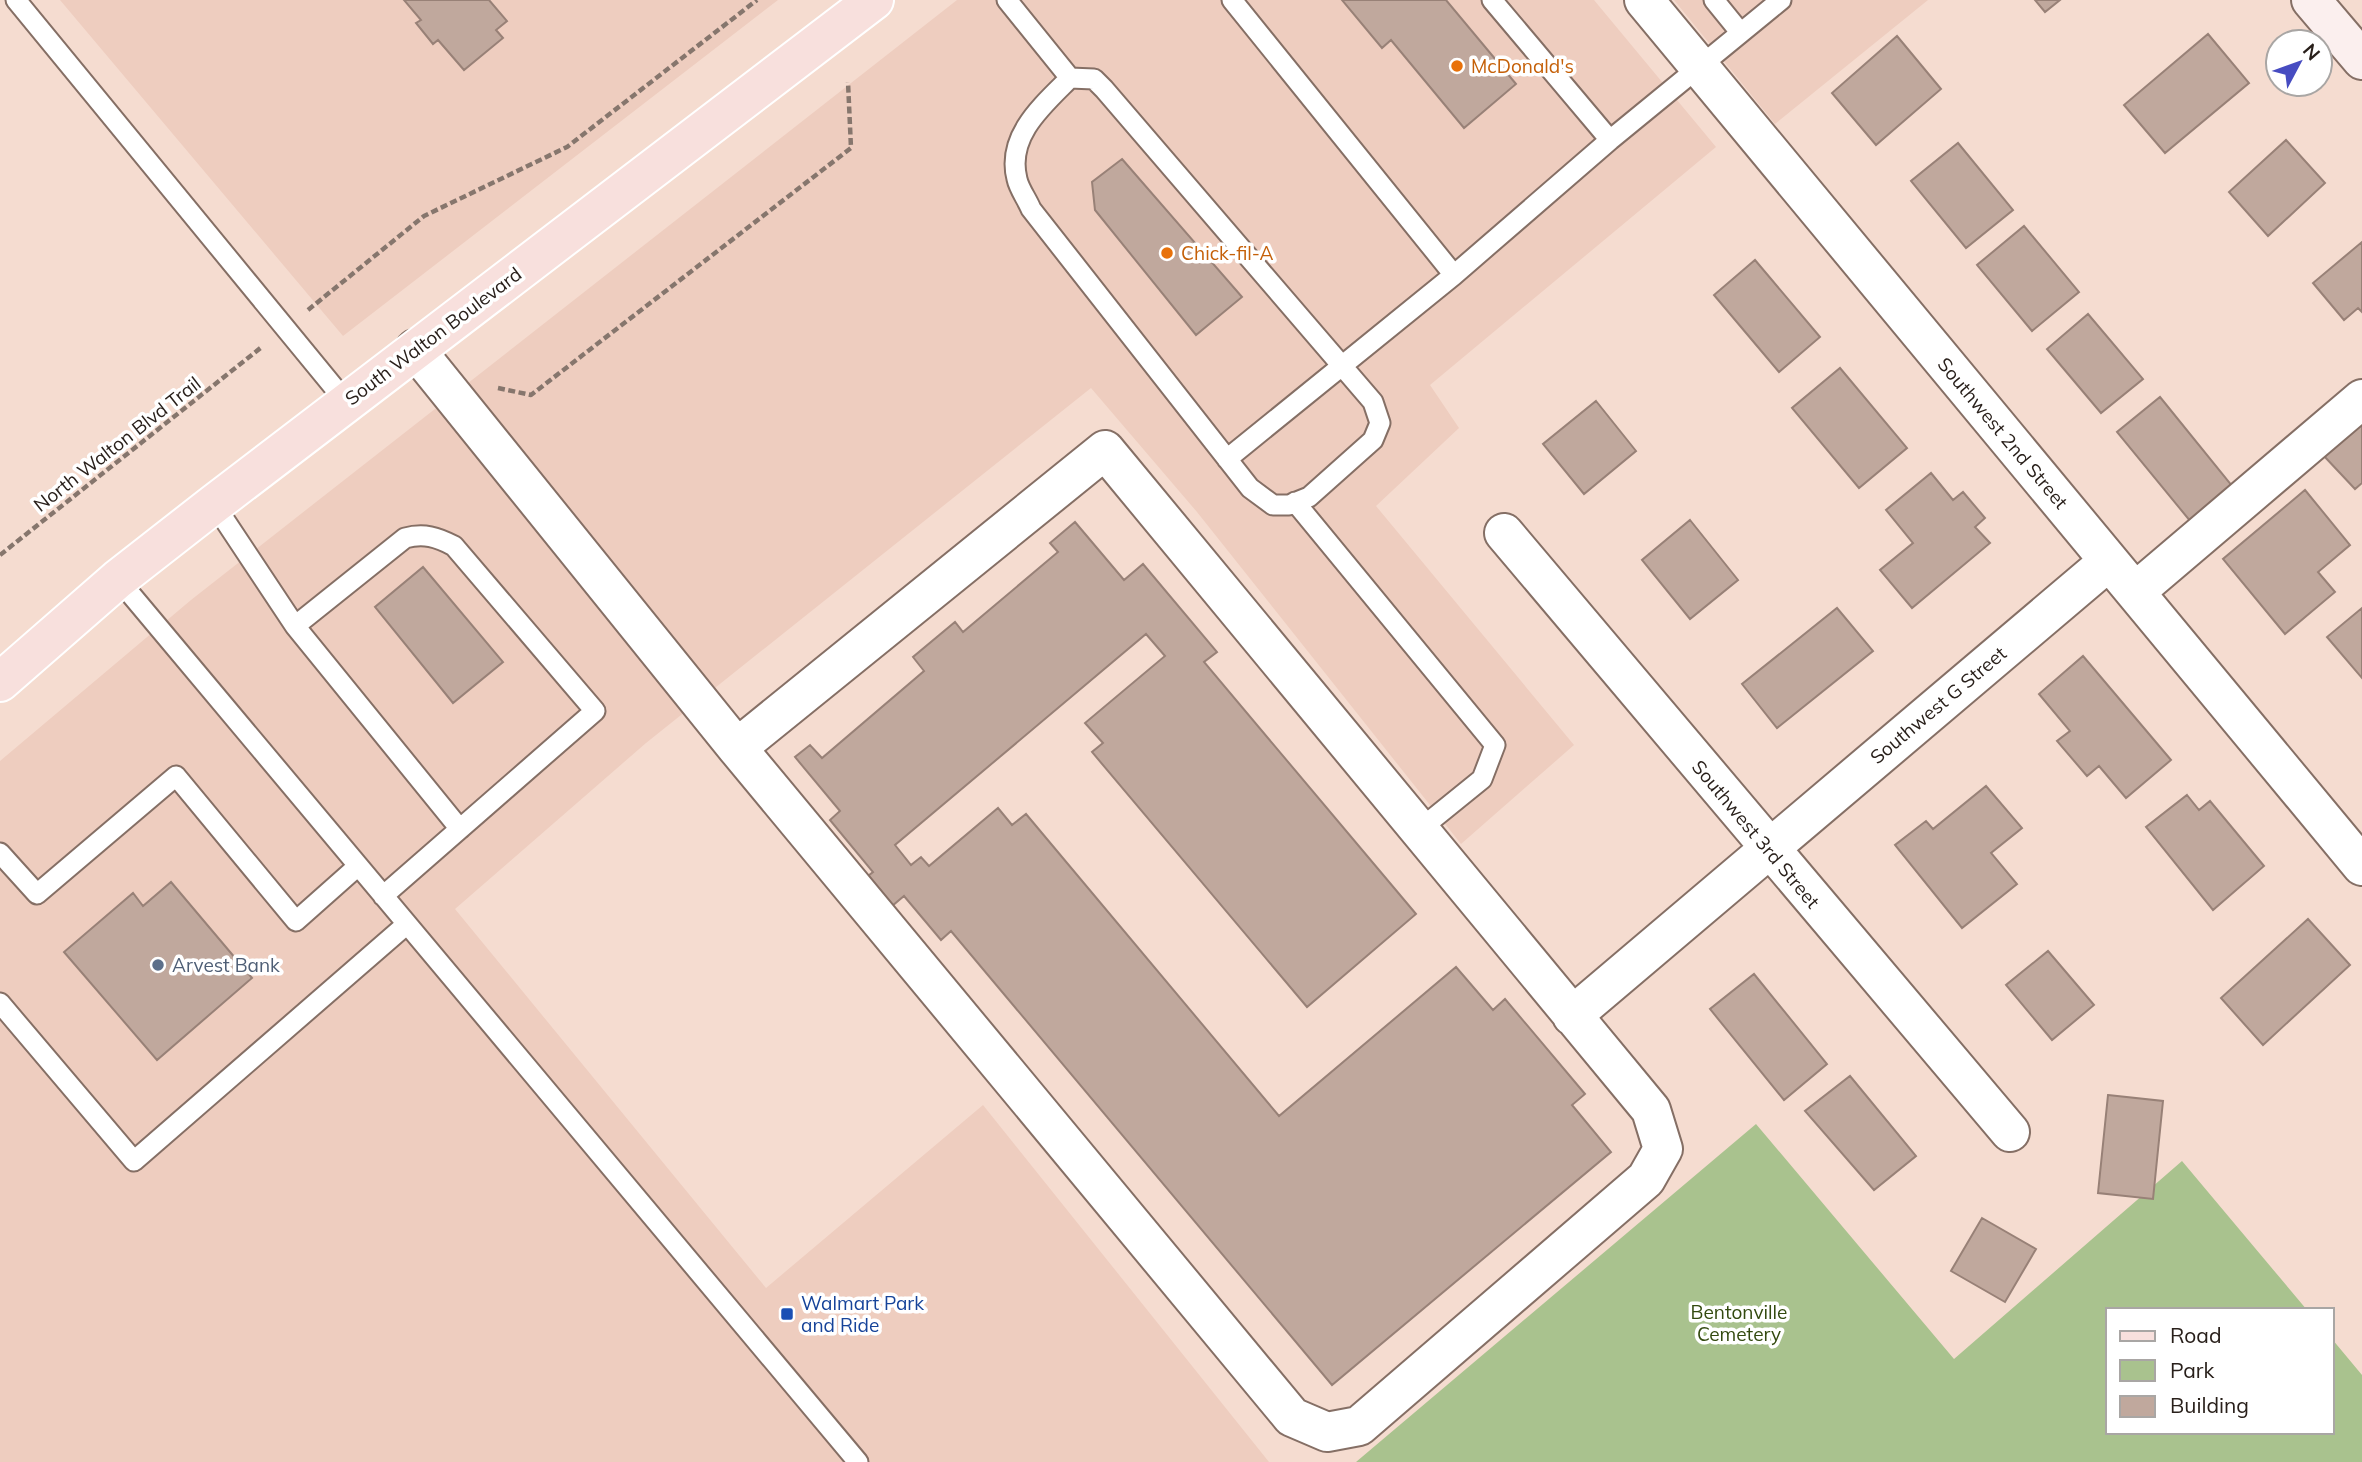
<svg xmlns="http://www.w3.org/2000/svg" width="2362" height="1462" font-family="Mulish,sans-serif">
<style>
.built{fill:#eecdbf}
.green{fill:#a9c28e}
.building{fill:#c0a89d;stroke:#988177;stroke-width:2}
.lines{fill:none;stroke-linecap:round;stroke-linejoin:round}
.lane-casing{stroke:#856f65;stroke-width:23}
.street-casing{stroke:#856f65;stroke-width:42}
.secondary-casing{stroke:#856f65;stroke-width:42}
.primary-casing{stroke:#fff;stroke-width:42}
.path{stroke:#86766d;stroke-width:4.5;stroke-dasharray:7 3.5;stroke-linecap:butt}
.lane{stroke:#fff;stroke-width:19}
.street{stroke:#fff;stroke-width:38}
.secondary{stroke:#fbefee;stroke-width:38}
.primary{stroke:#f8e0dd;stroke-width:38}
.food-dot{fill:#e8710a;stroke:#fff;stroke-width:2.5}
.service-dot{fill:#5c6f8a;stroke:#fff;stroke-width:2.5}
.transit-dot{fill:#1a4fb4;stroke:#fff;stroke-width:2.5}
.labels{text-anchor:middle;stroke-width:7;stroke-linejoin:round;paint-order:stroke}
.food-label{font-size:19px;fill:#c56008;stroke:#fff;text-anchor:start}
.street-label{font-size:19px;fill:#29201b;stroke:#fff}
.service-label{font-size:19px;fill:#4e5e75;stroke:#fff;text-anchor:start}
.transit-label{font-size:19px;fill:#164399;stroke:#fff;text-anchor:start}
.park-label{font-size:19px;fill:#334a0f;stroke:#fff}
</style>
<rect width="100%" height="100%" fill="#f5dcd0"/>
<!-- built -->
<path class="built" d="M60,0H778L343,336Z
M957,0H1594L1716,147L1430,385L1459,428L1376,506L1574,745L1461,844L1197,512L1091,388L646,743L455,909L766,1288L983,1105L1269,1462H0V761L191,600Z
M1674,0H1928L1775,124Z"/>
<!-- green -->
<path class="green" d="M1756,1124L1954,1359L2182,1161L2307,1310H2108V1432H2332V1339L2362,1375V1462H1356Z"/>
<!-- building -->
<path class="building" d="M404,0H489L507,21L496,30L503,38L464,70L438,40L433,44L416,23L421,20Z
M1342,0H1446L1516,84L1464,128L1391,40L1382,48Z
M2035,0H2060L2045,12Z
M2208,34L2249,83L2165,153L2124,105Z
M1897,36L1941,89L1876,145L1832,93Z
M2286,140L2325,183L2268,236L2229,192Z
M1958,143L2013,210L1966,248L1911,181Z
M1122,159L1242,297L1196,335L1095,210L1092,182Z
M2024,226L2079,292L2032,331L1977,265Z
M2362,242V312L2358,308L2344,320L2313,283Z
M1755,260L1820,337L1779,372L1714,295Z
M2088,314L2143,379L2101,413L2047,349Z
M1840,368L1907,448L1859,488L1792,408Z
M2160,397L2233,487L2191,522L2117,432Z
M1596,401L1636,451L1584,494L1543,444Z
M2362,424V483L2355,489L2324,456Z
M1931,473L1953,500L1963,492L1985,518L1975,527L1990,543L1912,608L1880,570L1913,543L1886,510Z
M2305,490L2350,545L2318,572L2335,592L2285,634L2223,559Z
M1690,520L1738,580L1690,619L1642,560Z
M1075,522L1124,580L1143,564L1217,652L1204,662L1416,914L1307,1007L1092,752L1103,743L1085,723L1165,656L1146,634L895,845L911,865L921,857L929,866L998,808L1012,825L1026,814L1279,1116L1456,967L1493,1010L1505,999L1585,1094L1572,1105L1611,1152L1332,1385L951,931L941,940L904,896L892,906L868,876L873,872L830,820L840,811L795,757L810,745L822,758L924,671L913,657L955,622L963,632L1058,552L1050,543Z
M423,567L503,662L453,703L375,607Z
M1837,608L1873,651L1777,728L1742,684Z
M2362,608V678L2327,637Z
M2083,656L2171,760L2126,798L2099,766L2087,776L2057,741L2070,731L2039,694Z
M1986,786L2022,828L1991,853L2017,884L1962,928L1895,845L1926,821L1933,829Z
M2187,795L2199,810L2210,801L2264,866L2213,910L2146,827Z
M171,882L252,978L157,1060L64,952L133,893L143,906Z
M2308,919L2350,965L2263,1045L2221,998Z
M2048,951L2094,1005L2052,1040L2006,985Z
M1754,974L1827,1064L1784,1100L1710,1009Z
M1850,1076L1916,1156L1874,1190L1805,1111Z
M2108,1095L2163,1101L2153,1199L2098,1193Z
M1982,1218L2036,1249L2005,1302L1951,1271Z"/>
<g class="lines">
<defs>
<path id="lane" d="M16,0L346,402
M1007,0L1070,78
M1232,0L1454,275L1610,140L1492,0
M1714,0L1740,32
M1070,78L1094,79L1104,89L1373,402L1380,423L1373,440L1309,497L1289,505H1273L1250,488L1031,209C1027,199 1019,189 1017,179C1006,136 1043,105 1070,78Z
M1610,140L1781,0
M1227,459L1454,275
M1295,502L1495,745L1482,779L1419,830
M214,504L295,626L460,829
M118,579L858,1462
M295,626L405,538C424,533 437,537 454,546L595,711L383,896
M0,853L37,894L176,776L296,921L358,866
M0,1003L134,1161L407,924"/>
<path id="street" d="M1644,0L2362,866
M415,349L737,748L1292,1417L1327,1432L1359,1426L1646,1179L1663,1149L1651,1110L1105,450L737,748
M1504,533L2010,1132
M2135,592L2362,399
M1572,1016L2109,561"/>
<path id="secondary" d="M2311,0L2362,60"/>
<path id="primary" d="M0,682L118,579L214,504L874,0"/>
</defs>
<!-- lane casing -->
<use href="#lane" class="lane-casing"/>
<!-- street casing -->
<use href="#street" class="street-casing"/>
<!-- secondary casing -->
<use href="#secondary" class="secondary-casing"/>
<!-- primary casing -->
<use href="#primary" class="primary-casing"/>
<!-- path -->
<path class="path" d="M308,310L424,216L567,147L757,0
M498,388L531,395L851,148L848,82
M0,555L263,346"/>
<!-- lane -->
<use href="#lane" class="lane"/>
<!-- street -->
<use href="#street" class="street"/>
<!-- secondary -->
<use href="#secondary" class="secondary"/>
<!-- primary -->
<use href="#primary" class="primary"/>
</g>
<!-- markers -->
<g class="food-dot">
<circle cx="1457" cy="66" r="7"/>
<circle cx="1167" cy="253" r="7"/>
</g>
<circle class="service-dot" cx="158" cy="965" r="7"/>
<rect class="transit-dot" x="780" y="1307" width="14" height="14" rx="3.5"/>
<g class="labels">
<!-- food labels -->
<g class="food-label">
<text x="1471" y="73">McDonald's</text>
<text x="1181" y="260">Chick-fil-A</text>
</g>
<!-- street labels -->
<g class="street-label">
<text transform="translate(433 336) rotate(-37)" y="7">South Walton Boulevard</text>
<text transform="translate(2003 433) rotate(50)" y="7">Southwest 2nd Street</text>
<text transform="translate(117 444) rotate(-38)" y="7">North Walton Blvd Trail</text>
<text transform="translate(1938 705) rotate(-40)" y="7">Southwest G Street</text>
<text transform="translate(1756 834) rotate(50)" y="7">Southwest 3rd Street</text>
</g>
<!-- service labels -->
<g class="service-label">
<text x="172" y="972">Arvest Bank</text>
</g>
<!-- transit labels -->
<g class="transit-label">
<text x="801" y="1310">Walmart Park<tspan x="801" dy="22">and Ride</tspan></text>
</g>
<!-- park labels -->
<g class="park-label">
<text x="1739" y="1319">Bentonville<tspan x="1739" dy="22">Cemetery</tspan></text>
</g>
</g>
<!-- legend -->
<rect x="2106" y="1308" width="228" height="126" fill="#ffffff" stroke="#a9a6a4" stroke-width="2"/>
<rect x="2120" y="1331" width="35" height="10" fill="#f8e0dd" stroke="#a9a6a4" stroke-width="2"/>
<text x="2170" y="1343" font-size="21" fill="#29201b">Road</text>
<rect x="2120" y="1360" width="35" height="21" fill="#a9c28e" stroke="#a9a6a4" stroke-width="2"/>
<text x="2170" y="1378" font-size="21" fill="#29201b">Park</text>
<rect x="2120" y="1396" width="35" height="21" fill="#c0a89d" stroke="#a9a6a4" stroke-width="2"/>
<text x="2170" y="1413" font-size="21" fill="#29201b">Building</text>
<!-- north arrow -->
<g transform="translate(2299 63) rotate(49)"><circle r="33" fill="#ffffff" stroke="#a9a6a4" stroke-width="2"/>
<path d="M0-5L12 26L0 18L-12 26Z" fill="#474cc1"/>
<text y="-10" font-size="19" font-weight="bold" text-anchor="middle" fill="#29201b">N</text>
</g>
</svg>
